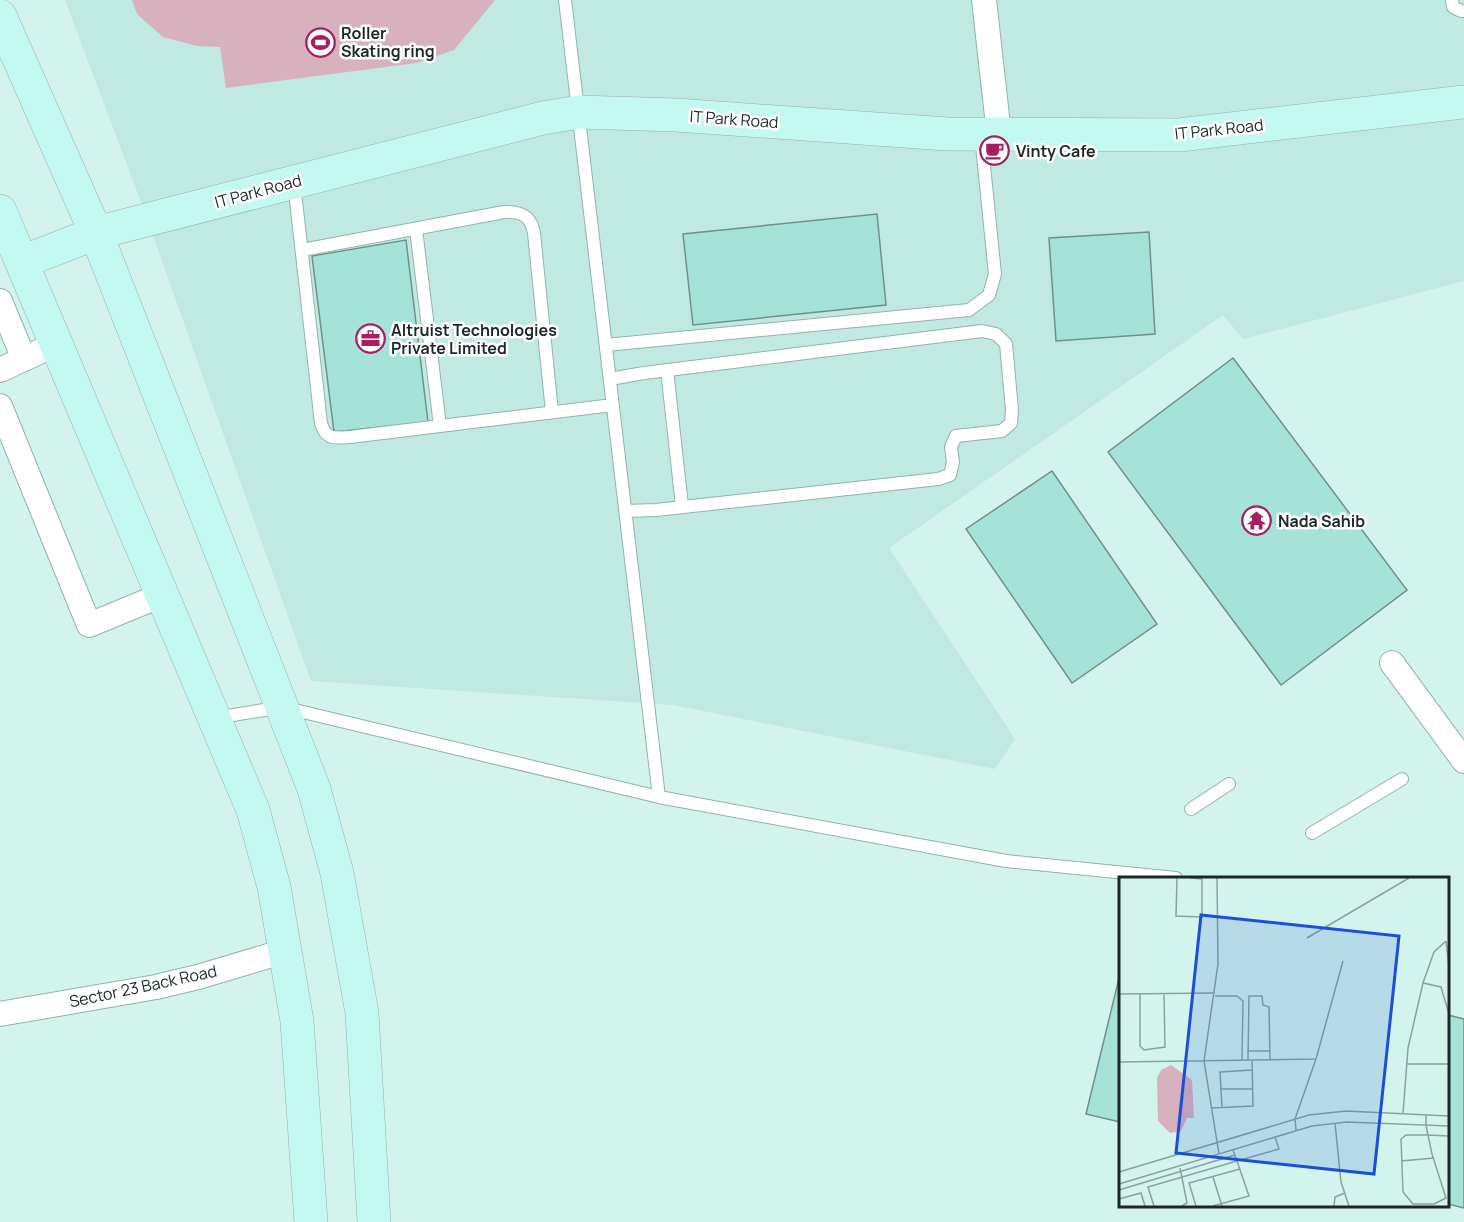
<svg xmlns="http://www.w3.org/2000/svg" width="1464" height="1222" font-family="Manrope,sans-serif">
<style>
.built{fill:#c0e9e1}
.green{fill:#d7b1bd}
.building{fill:#a5e3d8;stroke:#72908a;stroke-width:1.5}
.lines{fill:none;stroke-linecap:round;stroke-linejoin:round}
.lane-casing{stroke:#94b2ac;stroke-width:14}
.street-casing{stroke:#94b2ac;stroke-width:26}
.secondary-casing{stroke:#94b2ac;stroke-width:34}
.lane{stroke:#fff;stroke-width:12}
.street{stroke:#fff;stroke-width:24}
.secondary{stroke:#c4f9f2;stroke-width:33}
.labels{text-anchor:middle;stroke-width:5;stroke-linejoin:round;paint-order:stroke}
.poi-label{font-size:16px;font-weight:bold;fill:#1b2825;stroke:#fff;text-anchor:start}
.street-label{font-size:16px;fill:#1b2825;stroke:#fff}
.inset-road{fill:none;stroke:#89a29d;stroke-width:1.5}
.view{fill:#1d4ed8;fill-opacity:0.15;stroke:#1d4ed8;stroke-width:3}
.inset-edge{fill:none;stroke:#1b2825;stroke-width:3}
</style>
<rect width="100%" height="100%" fill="#d3f3ed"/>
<!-- built -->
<path class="built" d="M65,0H1464V281L1243,339L1223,315L889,548L1015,739L995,769L673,705L311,681L141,202Z"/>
<!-- green -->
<path class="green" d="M132,0H495L454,50L416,63L226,88L220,47L197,46L163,37L137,14Z"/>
<!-- building -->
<path class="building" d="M877,214L886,305L693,325L683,234Z
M1149,232L1155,334L1056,341L1049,238Z
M406,240L428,422L334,432L312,256Z
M1233,358L1407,590L1281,685L1108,452Z
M1052,471L1157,624L1072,683L966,529Z
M1120,974V1122L1086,1114Z
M1448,1015L1464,1019V1208L1448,1204Z"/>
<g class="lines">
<defs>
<path id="lane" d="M565,0L659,797L1006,861L1176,878
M1452,0L1453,7L1461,11H1464
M294,183L321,423C326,440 334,438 350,437L613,405
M416,229L440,426
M302,250L504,212C520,211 531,215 534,233L552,412
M606,345L969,310L989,295L995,274L981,136
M667,370L682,506
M610,379L644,373L982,331L996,334L1006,344L1012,410L1011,423L1002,431L956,436L951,447L953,462L950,475L938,479L656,510L626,511
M215,718L282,707L659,797
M1191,809L1229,784
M1312,833L1402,779"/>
<path id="street" d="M984,0L999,134
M0,301L24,359
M0,370L56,344
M0,406L89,625L162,595
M1392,663L1464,761
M0,1014L156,987L198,977L285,951"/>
<path id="secondary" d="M0,16L96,233L314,789L337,873L362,1013L374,1222
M0,211L253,810L274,887L297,1021L311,1222
M22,262L96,233L543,118L579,112L676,115L947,134L1179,135L1464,102"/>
</defs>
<!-- lane casing -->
<use href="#lane" class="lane-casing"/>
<!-- street casing -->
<use href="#street" class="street-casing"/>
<!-- secondary casing -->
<use href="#secondary" class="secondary-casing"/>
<!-- lane -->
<use href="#lane" class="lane"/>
<!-- street -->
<use href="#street" class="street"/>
<!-- secondary -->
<use href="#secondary" class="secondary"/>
</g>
<!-- icons -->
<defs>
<symbol id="stadium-ring" viewBox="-11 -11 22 22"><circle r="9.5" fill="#fff" stroke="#a81e62" stroke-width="1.5"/><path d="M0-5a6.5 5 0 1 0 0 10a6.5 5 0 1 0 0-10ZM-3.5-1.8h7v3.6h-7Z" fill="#a81e62"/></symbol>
<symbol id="cafe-ring" viewBox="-11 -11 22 22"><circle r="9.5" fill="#fff" stroke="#a81e62" stroke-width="1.5"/><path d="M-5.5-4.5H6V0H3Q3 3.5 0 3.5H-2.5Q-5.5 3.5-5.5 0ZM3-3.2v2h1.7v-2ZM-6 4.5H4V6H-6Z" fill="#a81e62"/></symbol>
<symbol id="office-ring" viewBox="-11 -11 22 22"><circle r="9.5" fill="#fff" stroke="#a81e62" stroke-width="1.5"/><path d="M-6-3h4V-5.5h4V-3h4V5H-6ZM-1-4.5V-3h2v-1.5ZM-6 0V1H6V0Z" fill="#a81e62"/></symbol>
<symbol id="temple-ring" viewBox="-11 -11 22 22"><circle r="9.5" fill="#fff" stroke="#a81e62" stroke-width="1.5"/><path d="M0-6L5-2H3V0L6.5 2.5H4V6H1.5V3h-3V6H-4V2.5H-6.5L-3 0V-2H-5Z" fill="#a81e62"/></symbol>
</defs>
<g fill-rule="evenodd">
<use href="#stadium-ring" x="304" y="26" width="33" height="33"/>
<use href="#cafe-ring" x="978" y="134" width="33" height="33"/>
<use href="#office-ring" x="354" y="322" width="33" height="33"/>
<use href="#temple-ring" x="1240" y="504" width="33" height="33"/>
</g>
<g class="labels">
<!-- poi labels -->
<g class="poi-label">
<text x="341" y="39">Roller<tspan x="341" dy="18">Skating ring</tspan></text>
<text x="1016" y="157">Vinty Cafe</text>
<text x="391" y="336">Altruist Technologies<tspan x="391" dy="18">Private Limited</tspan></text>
<text x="1278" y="527">Nada Sahib</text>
</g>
<!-- street labels -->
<g class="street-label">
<text transform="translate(734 119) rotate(4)" y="6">IT Park Road</text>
<text transform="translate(1219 129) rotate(-6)" y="6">IT Park Road</text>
<text transform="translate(258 191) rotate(-15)" y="6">IT Park Road</text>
<text transform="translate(143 986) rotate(-12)" y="6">Sector 23 Back Road</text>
</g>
</g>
<!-- overview -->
<g transform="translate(1119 877)">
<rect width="330" height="330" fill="#d3f3ed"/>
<path d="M52,188L73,203L75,241H68L62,254L51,256L39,244L38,201L42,193Z" fill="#d7b1bd"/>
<path class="inset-road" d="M58,1L57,39L83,40V2L72,1M98,1L99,87L85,184L100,277M188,61L290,1M327,64L330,90M304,106L322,110L330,137M21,116V169L25,173L46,170L45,116M0,117L96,116M96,119H118L124,124L123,183M128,174H151M129,183L130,119H143L144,128L150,130L151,183M0,185L197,182L224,84M287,187H330M101,212H134M92,231L134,229L133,183M103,231L101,195L133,193M284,237L289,171L304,106L315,75L327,64M307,238V248L309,258L313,277L327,321L315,327H294L284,315L282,262L287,258H309L330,259M216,246L222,305L230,329M177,253L176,242L197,182M282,284L315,281M61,291L68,326L63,329M0,295L190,238L227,234L330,239M94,300L103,329M0,307L193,249L228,245L330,249M0,313L116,278M0,322L22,316L26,329M35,329L29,310L118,284L114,273M77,329L70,306L121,292M94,329L130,319L118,284L160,272L156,260M215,329L216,320L226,316"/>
<path class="view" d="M82,38L280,59L255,297L57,276Z"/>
<rect width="330" height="330" class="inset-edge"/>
</g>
</svg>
